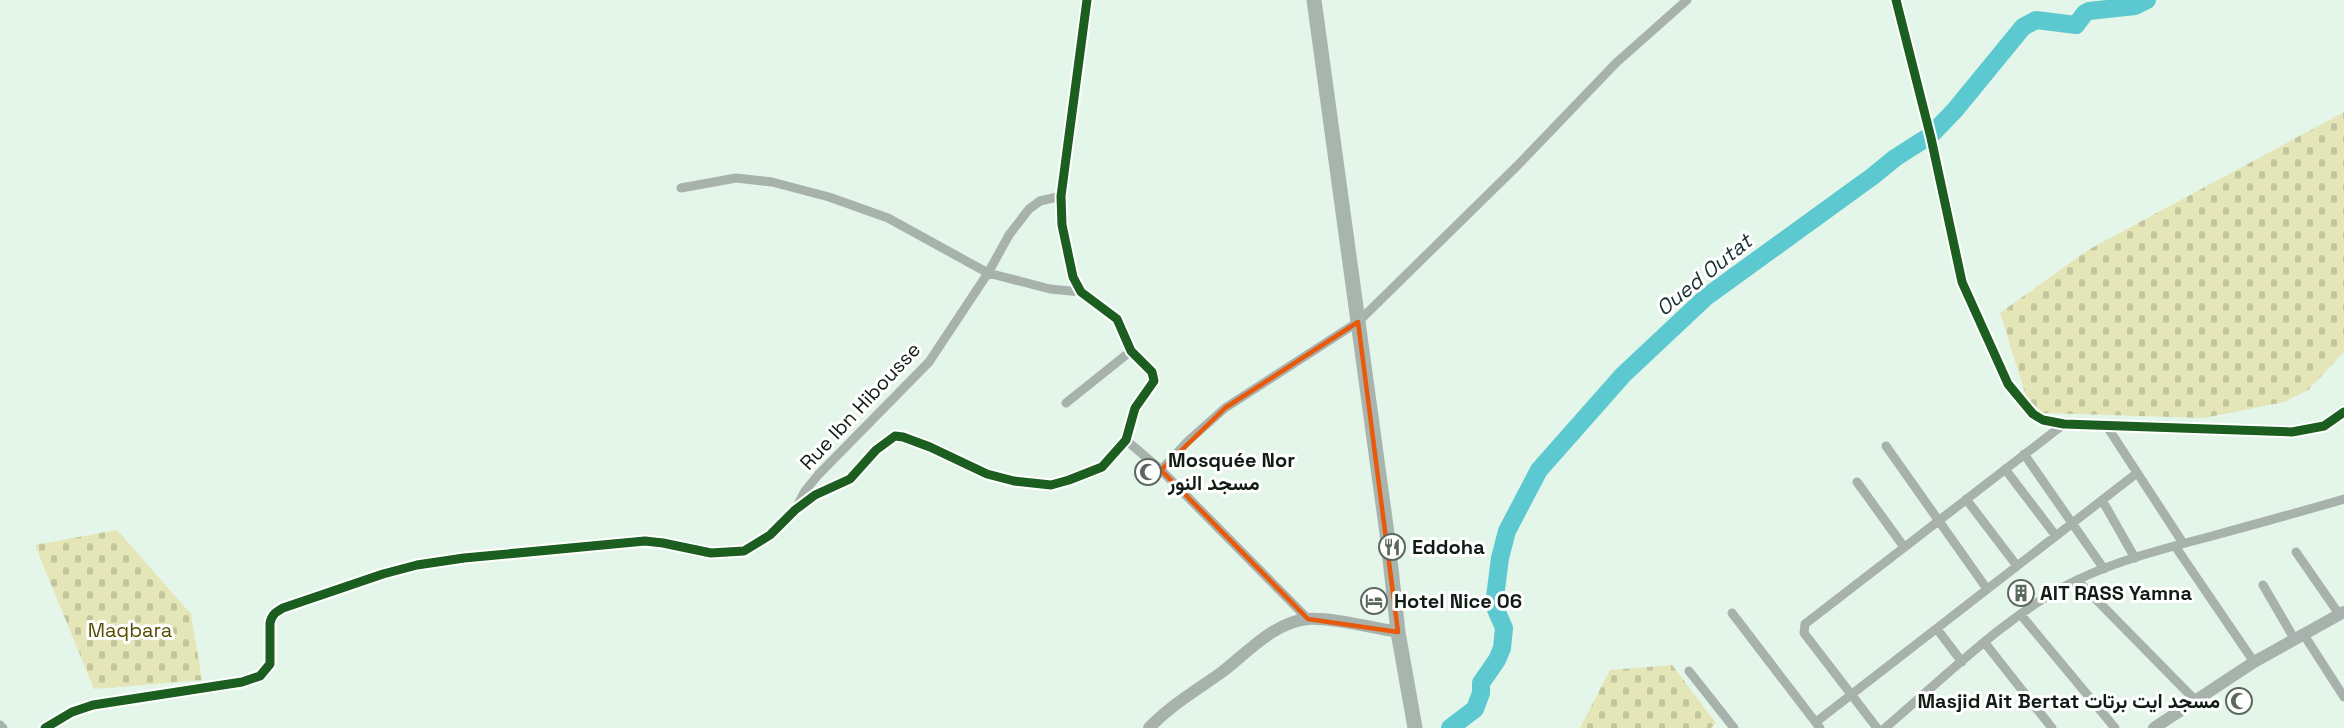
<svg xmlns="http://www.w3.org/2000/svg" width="2344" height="728" font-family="'Space Grotesk',Vazirmatn,sans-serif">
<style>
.cemetery{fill:url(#cemetery-stones)}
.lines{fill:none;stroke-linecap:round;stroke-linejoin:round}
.river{stroke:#5cc8d0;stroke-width:18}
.minor{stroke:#a8b2ad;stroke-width:9}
.tertiary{stroke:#a8b2ad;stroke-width:12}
.primary{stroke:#a8b4ae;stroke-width:15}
.cycleway-casing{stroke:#fff;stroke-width:13}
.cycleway{stroke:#1b5e20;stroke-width:9}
.marked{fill:none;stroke:#e8590c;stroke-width:4.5;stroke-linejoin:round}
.labels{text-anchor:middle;stroke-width:6;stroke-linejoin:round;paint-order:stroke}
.street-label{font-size:20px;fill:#111c15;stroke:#fff}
.poi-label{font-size:20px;font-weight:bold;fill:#111c15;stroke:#fff;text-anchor:start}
.park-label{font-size:20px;fill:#574d00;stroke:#fff}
.water-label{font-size:21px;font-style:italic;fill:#1a3033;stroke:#fff}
</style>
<defs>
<pattern id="cemetery-stones" width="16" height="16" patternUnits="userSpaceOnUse" patternTransform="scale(1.5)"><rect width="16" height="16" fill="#e5e6b8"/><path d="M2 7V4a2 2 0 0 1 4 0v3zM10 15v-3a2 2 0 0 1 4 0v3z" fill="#c3c59d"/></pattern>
</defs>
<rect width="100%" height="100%" fill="#e4f5e9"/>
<!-- cemetery -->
<path class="cemetery" d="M2344,112V352L2308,390L2284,402L2204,418L2043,413L2027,399L2000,313L2088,250Z
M117,530L191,614L202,680L94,689L35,545Z
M1672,665L1716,723L1711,728H1580L1610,670Z"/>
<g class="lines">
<!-- river -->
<path class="river" d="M1450,728L1475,709L1481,693V683L1497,660L1502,648L1504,628L1494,605L1500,558L1507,531L1539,470L1623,375L1706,297L1873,176L1895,158L1931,135L1955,110L2023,27L2036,20L2076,25L2085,13L2089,11L2135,6L2147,0"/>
<!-- minor -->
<path class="minor" d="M1896,0L1931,138L1962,282L2008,384L2033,414L2043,420L2064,424L2292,432L2324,426L2344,412
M681,188L736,178L772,182L829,197L888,218L988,273L1050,289L1081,292
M1066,403L1131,351
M2106,425L2183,543
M1126,440L1161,470L1308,619
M1886,446L1987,589
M2024,454L2104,569
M2005,469L2056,536
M1161,470L1187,442L1225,408L1358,322L1518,165L1616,63L1687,0
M1857,482L1904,547
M1966,499L2017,566
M2102,500L2135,558
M797,506L805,491L818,475L929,362L988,273L1009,235L1029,209L1040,201L1061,196
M2175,546L2254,662
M2296,552L2339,614
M2077,580L2195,700
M2263,585L2295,640
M1732,613L1820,728
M2021,615L2115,728
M1937,629L1962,662
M2304,635L2344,697
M1985,643L2052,728
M1689,671L1734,728
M1816,722L2137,473
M0,725L3,728
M45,728L72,712L93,705L242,682L260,676L270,664V623C272,614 276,612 283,608L383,574L417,565L464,558L645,541L663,543L711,553L744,551L770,535L795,510L815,495L850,479L876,450L895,436L903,437L930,447L987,474L1014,481L1051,485L1069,480L1102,467L1126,440L1135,408L1154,381L1152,372L1131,351L1117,319L1081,292L1073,277L1062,225L1061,196L1087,0
M1877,728L1804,633L1805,624L2064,424
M1885,728C1943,679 2008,613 2077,580C2119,560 2166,548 2212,536C2256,524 2300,512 2344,499"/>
<!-- tertiary -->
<path class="tertiary" d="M1149,728C1171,705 1197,690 1222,672C1248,652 1273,623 1307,619C1330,617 1374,628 1398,632
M2154,728L2254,662L2344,612"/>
<!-- primary -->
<path class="primary" d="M1314,0L1388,541L1398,632L1415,728"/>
<defs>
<path id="cycleway" d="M1896,0L1931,138L1962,282L2008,384L2033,414L2043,420L2064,424L2292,432L2324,426L2344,412
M45,728L72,712L93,705L242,682L260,676L270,664V623C272,614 276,612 283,608L383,574L417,565L464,558L645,541L663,543L711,553L744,551L770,535L795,510L815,495L850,479L876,450L895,436L903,437L930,447L987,474L1014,481L1051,485L1069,480L1102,467L1126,440L1135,408L1154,381L1152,372L1131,351L1117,319L1081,292L1073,277L1062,225L1061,196L1087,0"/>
</defs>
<!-- cycleway casing -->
<use href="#cycleway" class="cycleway-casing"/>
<!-- cycleway -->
<use href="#cycleway" class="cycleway"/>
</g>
<!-- marked area -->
<path class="marked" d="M1358,322L1398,632L1308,619L1161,470L1225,408Z"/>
<!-- icons -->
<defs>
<symbol id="mosque-ring" viewBox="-11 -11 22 22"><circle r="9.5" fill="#fff" stroke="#5b685f" stroke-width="1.5"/><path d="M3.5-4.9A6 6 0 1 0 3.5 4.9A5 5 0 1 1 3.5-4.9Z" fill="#5b685f"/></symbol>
<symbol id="restaurant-ring" viewBox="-11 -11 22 22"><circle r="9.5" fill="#fff" stroke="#5b685f" stroke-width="1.5"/><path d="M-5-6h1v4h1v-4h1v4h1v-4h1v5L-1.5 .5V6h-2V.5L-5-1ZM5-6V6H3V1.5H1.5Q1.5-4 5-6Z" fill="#5b685f"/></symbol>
<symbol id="building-ring" viewBox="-11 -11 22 22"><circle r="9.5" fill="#fff" stroke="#5b685f" stroke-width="1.5"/><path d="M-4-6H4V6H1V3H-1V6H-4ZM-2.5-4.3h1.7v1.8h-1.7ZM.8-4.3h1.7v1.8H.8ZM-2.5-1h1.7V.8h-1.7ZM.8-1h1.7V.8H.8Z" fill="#5b685f"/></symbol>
<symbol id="hotel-ring" viewBox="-11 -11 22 22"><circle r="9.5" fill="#fff" stroke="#5b685f" stroke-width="1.5"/><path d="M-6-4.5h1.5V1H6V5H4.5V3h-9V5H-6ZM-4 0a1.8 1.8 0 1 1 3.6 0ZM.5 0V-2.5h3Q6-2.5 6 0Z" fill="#5b685f"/></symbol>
</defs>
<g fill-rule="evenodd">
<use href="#mosque-ring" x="1133" y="457" width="30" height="30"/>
<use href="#restaurant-ring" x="1377" y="532" width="30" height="30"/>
<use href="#building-ring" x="2006" y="578" width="30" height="30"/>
<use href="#hotel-ring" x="1359" y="586" width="30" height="30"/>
<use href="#mosque-ring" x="2224" y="686" width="30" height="30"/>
</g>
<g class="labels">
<!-- street labels -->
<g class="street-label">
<text transform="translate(860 406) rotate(-47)" y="7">Rue Ibn Hibousse</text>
</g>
<!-- poi labels -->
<g class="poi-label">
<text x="1168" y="467">Mosquée Nor<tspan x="1168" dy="23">مسجد النور</tspan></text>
<text x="1412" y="554">Eddoha</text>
<text x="2040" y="600">AIT RASS Yamna</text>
<text x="1394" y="608">Hotel Nice 06</text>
<text x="2220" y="708" text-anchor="end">Masjid Ait Bertat مسجد ايت برتات</text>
</g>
<!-- park labels -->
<g class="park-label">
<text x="130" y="637">Maqbara</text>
</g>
<!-- water labels -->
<g class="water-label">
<text transform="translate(1704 275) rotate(-39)" y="7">Oued Outat</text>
</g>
</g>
</svg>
